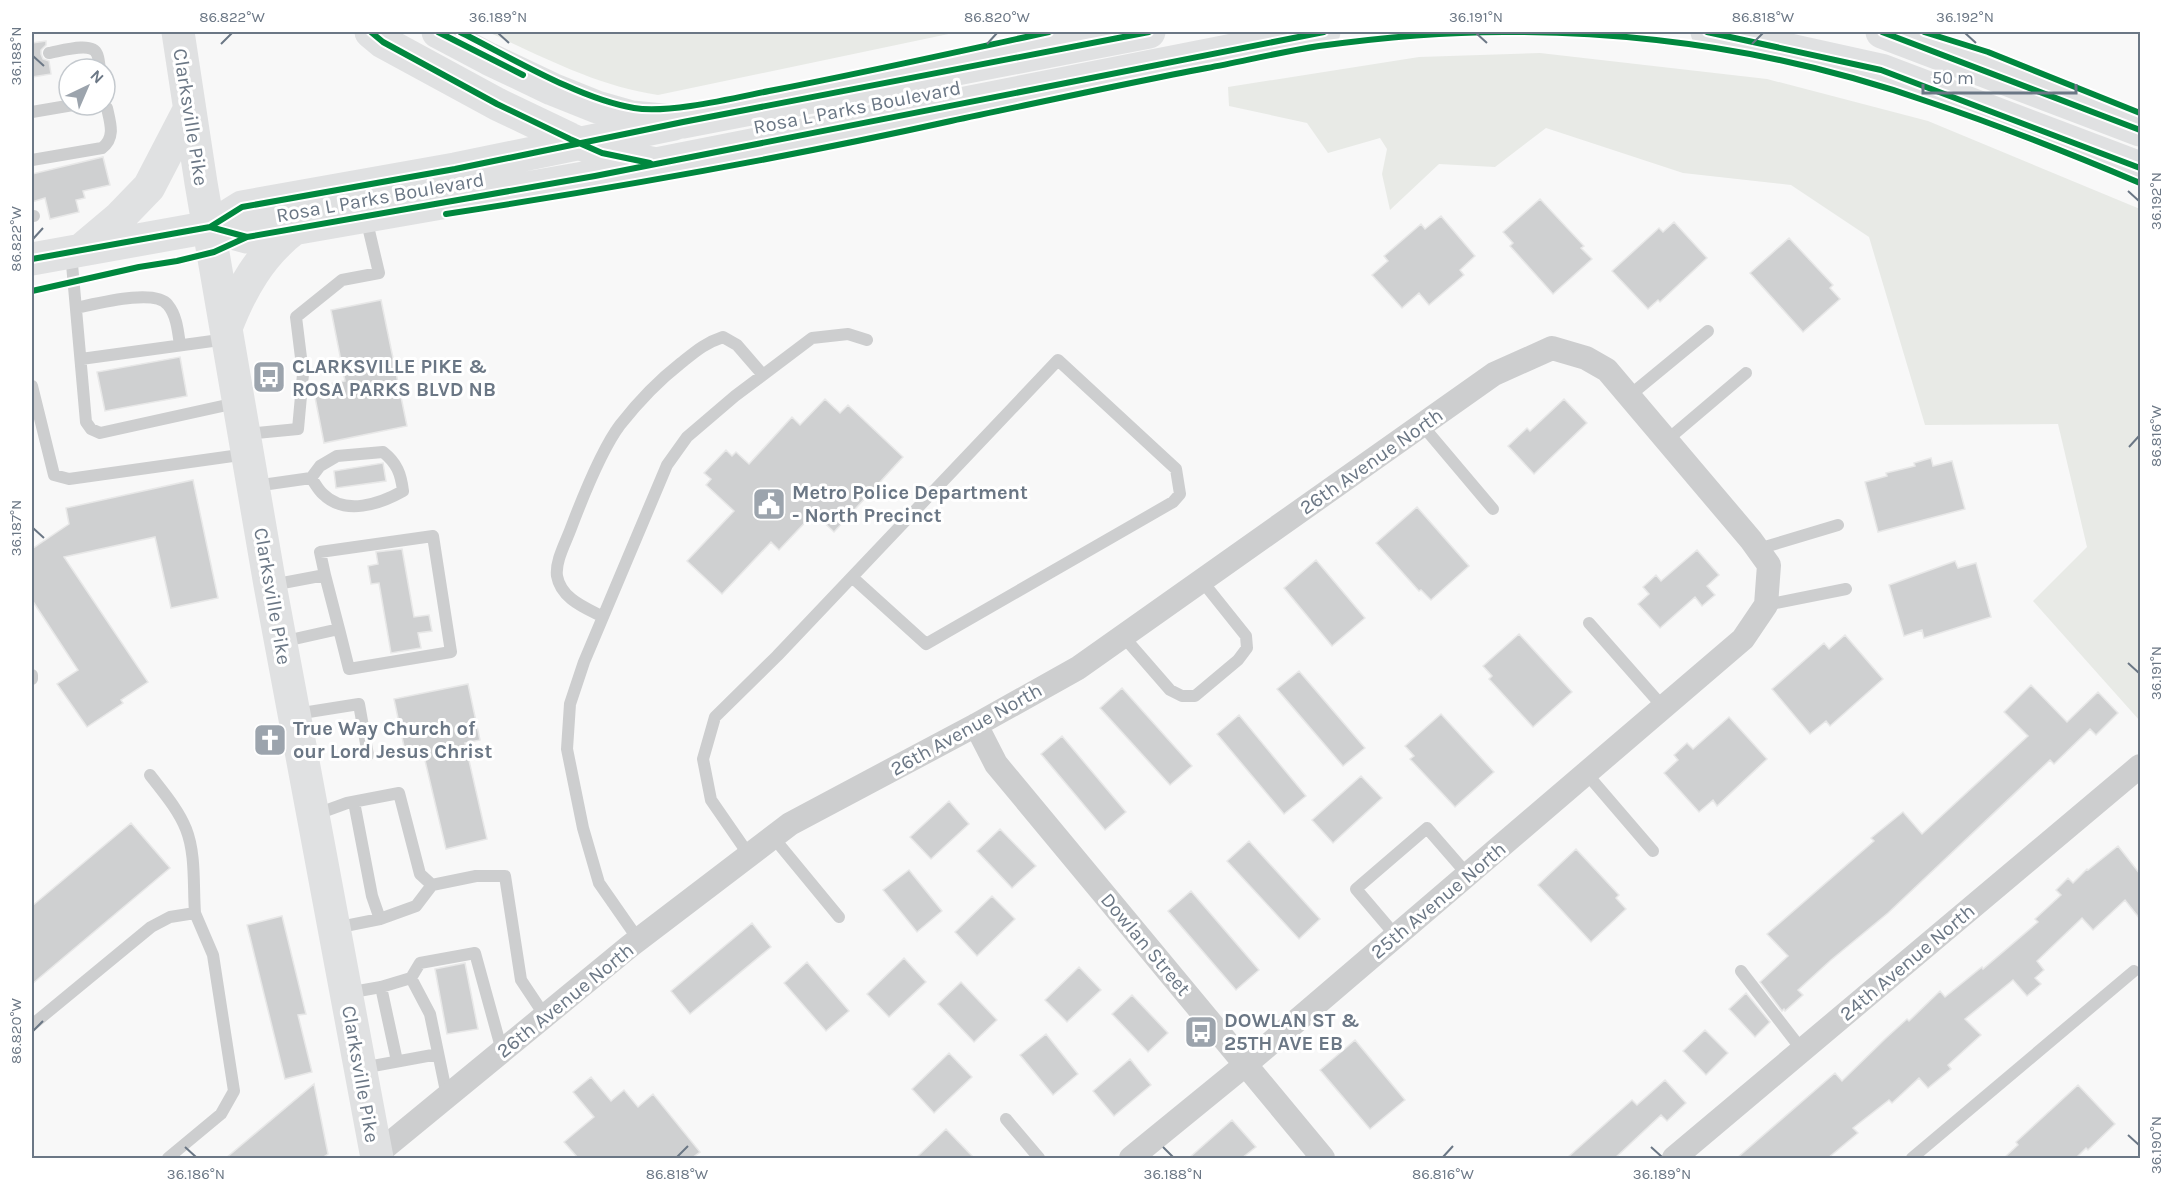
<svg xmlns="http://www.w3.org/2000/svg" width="2172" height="1190" font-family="Karla,sans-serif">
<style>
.green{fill:#e8eae6}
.building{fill:#cfd0d1;stroke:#e8e8e8;stroke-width:1.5}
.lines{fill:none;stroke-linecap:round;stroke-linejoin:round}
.service{stroke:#cdcecf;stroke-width:12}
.minor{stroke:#cdcecf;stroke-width:24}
.secondary{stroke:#e0e1e2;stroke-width:33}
.primary{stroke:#e0e1e2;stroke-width:33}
.cycleway-casing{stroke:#fff;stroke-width:10}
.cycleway{stroke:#00873e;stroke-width:6}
.ticks{fill:none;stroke:#6b7785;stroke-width:2}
.labels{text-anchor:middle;stroke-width:6;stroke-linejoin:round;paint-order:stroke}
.street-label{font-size:20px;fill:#6b7785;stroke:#fff}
.poi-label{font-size:20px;font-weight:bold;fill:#6b7785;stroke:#fff;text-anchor:start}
.neatline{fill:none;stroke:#6b7785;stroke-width:2}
.ticks-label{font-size:15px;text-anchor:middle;fill:#6b7785}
</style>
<rect width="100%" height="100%" fill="#f8f8f8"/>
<!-- green -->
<path class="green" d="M488,32H958L658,95C597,86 543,57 488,32Z
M1540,53L1767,79L1928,121L2140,209V721L2033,601L2087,547L2058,424L1925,425L1869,237L1791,185L1683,173L1546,128L1495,167L1439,164L1390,210L1382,174L1387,149L1380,138L1328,153L1307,123L1229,106L1228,87L1419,57Z"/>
<!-- building -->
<path class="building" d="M46,41V45L41,50V54L43,59L49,61L51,74L32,77V43Z
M103,157L110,185L83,191L85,198L76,200L79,212L50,219L45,198L32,202V174Z
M1540,199L1584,246L1581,248L1592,259L1553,294L1510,246L1513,243L1503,232Z
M1441,216L1475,256L1460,270L1464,275L1429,305L1419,293L1402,308L1372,275L1388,261L1384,256L1421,224L1425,229Z
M1674,222L1707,258L1660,302L1658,300L1648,309L1612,271L1659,228L1663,232Z
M1789,238L1833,285L1830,288L1840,299L1803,332L1750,273Z
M381,300L407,426L324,443L313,387L345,381L331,310Z
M180,357L187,396L105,411L97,372Z
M825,399L840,413L848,405L903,457L834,532L814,513L779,550L771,542L722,594L687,561L734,511L706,485L711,479L704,473L726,450L732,456L736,452L749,464L792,417L800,425Z
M1564,399L1587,423L1534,474L1508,446L1527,428L1530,431Z
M1931,458L1933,466L1952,461L1965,509L1878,532L1865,482L1887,476L1886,473L1915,466L1914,463Z
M383,463L386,481L336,488L334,471Z
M193,480L218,598L171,608L155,537L64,557L148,682L121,700L123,703L87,727L57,684L78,670L32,600V549L69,524L66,508Z
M1417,507L1469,566L1431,600L1421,590L1419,591L1376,543Z
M402,549L414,617L429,615L432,631L418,633L421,648L391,653L379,583L371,584L368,566L378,564L376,552Z
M1697,550L1719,575L1707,586L1715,595L1702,606L1695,597L1660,628L1638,604L1649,594L1643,587L1656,575L1661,581Z
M1316,560L1365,618L1332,646L1284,588Z
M1955,561L1958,568L1976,563L1991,617L1924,638L1922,630L1904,636L1889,585Z
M1519,634L1572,692L1533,727L1489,679L1492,676L1483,666Z
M1845,635L1883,679L1830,726L1826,721L1810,734L1772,689L1824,643L1829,649Z
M1299,671L1365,748L1343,766L1277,689Z
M468,684L480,740L465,743L487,839L446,849L423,752L406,756L394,699Z
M2031,685L2067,722L2098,692L2118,713L2096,735L2090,729L2054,764L2050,760L1888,913L1831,960L1798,990L1803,995L1785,1011L1784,1009L1782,1011L1760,982L1788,956L1767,934L1874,841L1871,838L1903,812L1922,834L2028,736L2004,712Z
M1122,688L1192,766L1170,785L1100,708Z
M1441,714L1494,772L1455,807L1410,759L1414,756L1405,746Z
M1239,715L1306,796L1284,814L1217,734Z
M1729,717L1767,759L1717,806L1713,800L1699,812L1664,773L1678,760L1674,755L1687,743L1693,749Z
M1062,736L1126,812L1105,830L1041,754Z
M1361,776L1382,798L1333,843L1312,820Z
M949,801L969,824L931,859L910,837Z
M131,823L170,868L32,984V906Z
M1000,829L1036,866L1012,888L977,851Z
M1249,841L1320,919L1299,939L1227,861Z
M2118,846L2140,874V919L2125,900L2093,930L2082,918L2037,961L2044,970L2035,978L2041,984L2027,996L2013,980L1965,1019L1981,1035L1948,1065L1951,1069L1928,1088L1919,1078L1892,1103L1889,1100L1853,1128L1858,1133L1828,1158H1737L1835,1073L1842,1081L1885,1039L1907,1019L1909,1021L1940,991L1945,997L1982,967L1983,969L2038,922L2035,919L2061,895L2056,890L2068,878L2073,883L2087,869L2088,870Z
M1576,849L1619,895L1616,898L1626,909L1591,942L1538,885Z
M909,870L942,911L917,932L883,890Z
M1191,891L1259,970L1236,990L1168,911Z
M992,896L1015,919L977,956L955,932Z
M282,916L306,1014L298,1015L312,1072L285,1079L247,925Z
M752,923L771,947L690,1014L671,991Z
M904,958L926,982L889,1017L867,994Z
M807,962L849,1011L826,1031L784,983Z
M465,963L478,1029L447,1034L435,969Z
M1079,967L1101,990L1067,1022L1045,1000Z
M961,982L997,1020L974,1042L938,1004Z
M1746,993L1770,1022L1755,1037L1729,1009Z
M1132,995L1168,1033L1148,1052L1112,1014Z
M1705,1030L1728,1053L1706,1075L1683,1051Z
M1046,1034L1078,1074L1053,1095L1020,1055Z
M1355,1040L1405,1100L1370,1129L1320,1070Z
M949,1053L972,1077L934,1113L912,1089Z
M1130,1059L1151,1085L1114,1116L1093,1091Z
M591,1077L611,1101L624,1090L638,1107L653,1094L700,1152L692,1158H578L564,1142L594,1117L573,1092Z
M1665,1080L1686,1103L1667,1121L1661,1115L1615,1158H1567L1632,1100L1637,1105Z
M314,1084L328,1154L322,1158H226Z
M2078,1085L2115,1124L2088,1150L2086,1148L2076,1158H2004L2018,1145L2016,1142Z
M1232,1120L1256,1147L1242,1158H1189Z
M946,1129L974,1158H916Z"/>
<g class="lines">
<!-- service -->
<path class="service" d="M49,53C61,51 92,41 97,54C99,58 99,64 100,69
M32,112L73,105
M32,160L102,148C116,138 110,122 107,108
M32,216H34
M71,253L86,422L91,429L100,433L236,403
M76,308C96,304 155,288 168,305C177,316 178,332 180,345
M81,359L227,339
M32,386L54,475L69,479L247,454
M1629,396L1708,331
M1422,425L1493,509
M246,434L298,429L303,374L296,317L342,280L379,273L366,218
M1667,440L1746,373
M383,452C397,463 401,474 403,491C380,504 345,516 323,494C318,490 315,483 311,478L320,466L337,456Z
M255,486L311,478
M1758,549L1838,525
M325,575L339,629
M272,585L325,575L320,552L433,536L451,652L349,669L339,629L281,642
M1766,605L1846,589
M603,617C586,608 561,599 557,576C555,561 566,542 571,528C582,499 602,449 620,425C638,402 658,381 681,363C696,351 705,343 723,337L737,345L763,375
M1589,623L1663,707
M1123,636L1170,690L1182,696H1195L1238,660L1247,648L1246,636L1202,581
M32,675V679
M296,714L359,704L368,755
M1586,773L1653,851
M150,775C163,792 178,809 186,829C196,854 193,886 195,913
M354,802L372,896L380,919
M314,815L347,803L399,793L420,874L432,885L476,876H505L521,980L545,1016
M773,837L839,917
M749,855L711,800L703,759L715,717L777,656L1058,360L1176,469L1180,494L1173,502L926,644L852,577
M335,928L380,919L416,906L432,885
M1396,936L1356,889L1427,828L1467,874
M638,939L599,883L583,828L567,749L570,704L584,662L667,465L687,437L735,396L812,338L848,334L867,340
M1741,971L1802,1050
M411,978L430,1014L447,1096
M381,987L397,1061
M347,993L381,987L411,978L420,963L475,953L502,1051
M32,1025L151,927L170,917L195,913L213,955L234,1091L221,1114L168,1158
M362,1068L438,1054
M1006,1119L1039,1158
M1912,1158L2134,971"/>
<!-- minor -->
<path class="minor" d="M976,725L996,764L1323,1158
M372,1158L630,946L790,824L976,725L1078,668L1494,374L1552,348L1586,358L1607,370L1751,540L1769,565L1766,605L1743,639L1245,1065L1131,1158
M1674,1158L2140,766"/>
<!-- secondary -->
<path class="secondary" d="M178,32L201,183L270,585L377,1158
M210,227L242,207L455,169L674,124
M82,249L120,217L149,187L189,110
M32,259L210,227L247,237L595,176L656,164
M226,328C241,289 260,255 294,229"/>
<!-- primary -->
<path class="primary" d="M371,32L383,42L497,104L570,139L602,153L656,164L1324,32
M438,32L489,59L552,89L597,107L632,117L683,122L1149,32
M1707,32L1881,70L2140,168
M1882,32L2140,130"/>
<defs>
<path id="cycleway" d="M371,32L383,42L497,104L570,139L602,153L650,163
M438,32L523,75
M460,32C510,57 579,99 634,108C668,114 734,98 769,91C863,73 956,52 1049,32
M1707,32L1881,70L2140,168
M1882,32L2140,130
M1924,32L1988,52L2140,113
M446,214C615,188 784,158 951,121C1037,103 1122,84 1207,68C1244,61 1281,52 1319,46C1384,37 1452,31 1518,32C1657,33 1798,56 1929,102C2001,126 2071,154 2140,183
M210,227L242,207L455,169L683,122L1149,32
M32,259L210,227L247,237L595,176L1324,32
M32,291L139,267L177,261L214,252L247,237"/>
</defs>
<!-- cycleway casing -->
<use href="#cycleway" class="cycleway-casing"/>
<!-- cycleway -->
<use href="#cycleway" class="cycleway"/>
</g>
<!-- ticks -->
<path class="ticks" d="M498,33L509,43M1476,33L1487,43M1965,33L1976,43M221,44L232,33M987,44L997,33M1752,44L1763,33M33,56L44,66M2128,191L2139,201M33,239L43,228M2129,447L2139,436M33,528L44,538M2128,663L2139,673M33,1031L43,1021M2128,1135L2139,1145M185,1147L196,1157M1163,1147L1173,1157M1651,1147L1662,1157M677,1157L688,1146M1443,1157L1453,1146"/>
<!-- icons -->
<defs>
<symbol id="bus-square" viewBox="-11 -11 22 22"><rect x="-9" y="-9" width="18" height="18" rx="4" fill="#9ca4ad" stroke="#fff"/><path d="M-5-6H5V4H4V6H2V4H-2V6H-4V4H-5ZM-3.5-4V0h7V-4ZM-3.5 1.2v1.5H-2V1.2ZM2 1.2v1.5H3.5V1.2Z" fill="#fff"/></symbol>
<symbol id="civic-square" viewBox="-11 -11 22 22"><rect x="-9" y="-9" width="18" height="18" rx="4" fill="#9ca4ad" stroke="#fff"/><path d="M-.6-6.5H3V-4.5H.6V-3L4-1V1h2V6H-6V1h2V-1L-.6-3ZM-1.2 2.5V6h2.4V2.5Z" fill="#fff"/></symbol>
<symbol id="church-square" viewBox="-11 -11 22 22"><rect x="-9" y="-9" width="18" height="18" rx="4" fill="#9ca4ad" stroke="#fff"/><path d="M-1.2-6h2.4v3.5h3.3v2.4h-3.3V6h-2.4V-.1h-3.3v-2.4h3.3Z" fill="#fff"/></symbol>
</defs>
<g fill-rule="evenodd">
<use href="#bus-square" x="250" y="358" width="38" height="38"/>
<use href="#civic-square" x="750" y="485" width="38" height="38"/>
<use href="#church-square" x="251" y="721" width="38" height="38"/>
<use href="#bus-square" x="1182" y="1013" width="38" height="38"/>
</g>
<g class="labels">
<!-- street labels -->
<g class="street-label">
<text transform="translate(857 107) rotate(-11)" y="7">Rosa L Parks Boulevard</text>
<text transform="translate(191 117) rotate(81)" y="7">Clarksville Pike</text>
<text transform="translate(380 197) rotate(-10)" y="7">Rosa L Parks Boulevard</text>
<text transform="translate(1371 461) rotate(-35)" y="7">26th Avenue North</text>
<text transform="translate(273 596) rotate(80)" y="7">Clarksville Pike</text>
<text transform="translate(966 729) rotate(-29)" y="7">26th Avenue North</text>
<text transform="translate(1438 900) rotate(-40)" y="7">25th Avenue North</text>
<text transform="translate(1146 944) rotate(50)" y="7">Dowlan Street</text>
<text transform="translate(1907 962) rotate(-40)" y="7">24th Avenue North</text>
<text transform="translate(565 1000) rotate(-39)" y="7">26th Avenue North</text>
<text transform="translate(361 1074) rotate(80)" y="7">Clarksville Pike</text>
</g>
<!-- poi labels -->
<g class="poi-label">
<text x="292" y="373">CLARKSVILLE PIKE &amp;<tspan x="292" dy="23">ROSA PARKS BLVD NB</tspan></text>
<text x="792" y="499">Metro Police Department<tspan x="792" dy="23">- North Precinct</tspan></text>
<text x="293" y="735">True Way Church of<tspan x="293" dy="23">our Lord Jesus Christ</tspan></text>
<text x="1224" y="1027">DOWLAN ST &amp;<tspan x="1224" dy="23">25TH AVE EB</tspan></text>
</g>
</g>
<!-- border -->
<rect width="2172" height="1190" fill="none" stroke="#ffffff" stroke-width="66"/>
<!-- north arrow -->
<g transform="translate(87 87) rotate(44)"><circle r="28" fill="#ffffff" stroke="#c4c9ce" stroke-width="1.5"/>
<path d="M0-4.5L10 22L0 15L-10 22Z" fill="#9ca4ad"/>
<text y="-9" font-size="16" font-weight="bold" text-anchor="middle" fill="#6b7785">N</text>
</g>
<!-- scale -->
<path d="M1923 84v9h153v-9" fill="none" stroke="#6b7785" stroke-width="3"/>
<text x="1932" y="84" font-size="18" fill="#6b7785" stroke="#ffffff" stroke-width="4.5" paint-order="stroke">50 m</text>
<rect x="33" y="33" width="2106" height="1124" class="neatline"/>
<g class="ticks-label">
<text x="232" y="22">86.822°W</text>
<text x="498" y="22">36.189°N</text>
<text x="997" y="22">86.820°W</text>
<text x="1476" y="22">36.191°N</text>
<text x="1763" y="22">86.818°W</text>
<text x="1965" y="22">36.192°N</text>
<text transform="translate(16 56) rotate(-90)" y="5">36.188°N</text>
<text transform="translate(2156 201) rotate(-90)" y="5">36.192°N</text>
<text transform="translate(16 239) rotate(-90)" y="5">86.822°W</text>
<text transform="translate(2156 436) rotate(-90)" y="5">86.816°W</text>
<text transform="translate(16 528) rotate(-90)" y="5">36.187°N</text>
<text transform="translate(2156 673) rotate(-90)" y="5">36.191°N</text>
<text transform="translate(16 1031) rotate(-90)" y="5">86.820°W</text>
<text transform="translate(2156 1145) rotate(-90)" y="5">36.190°N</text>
<text x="196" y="1179">36.186°N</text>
<text x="677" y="1179">86.818°W</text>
<text x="1173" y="1179">36.188°N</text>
<text x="1443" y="1179">86.816°W</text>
<text x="1662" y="1179">36.189°N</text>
</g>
</svg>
